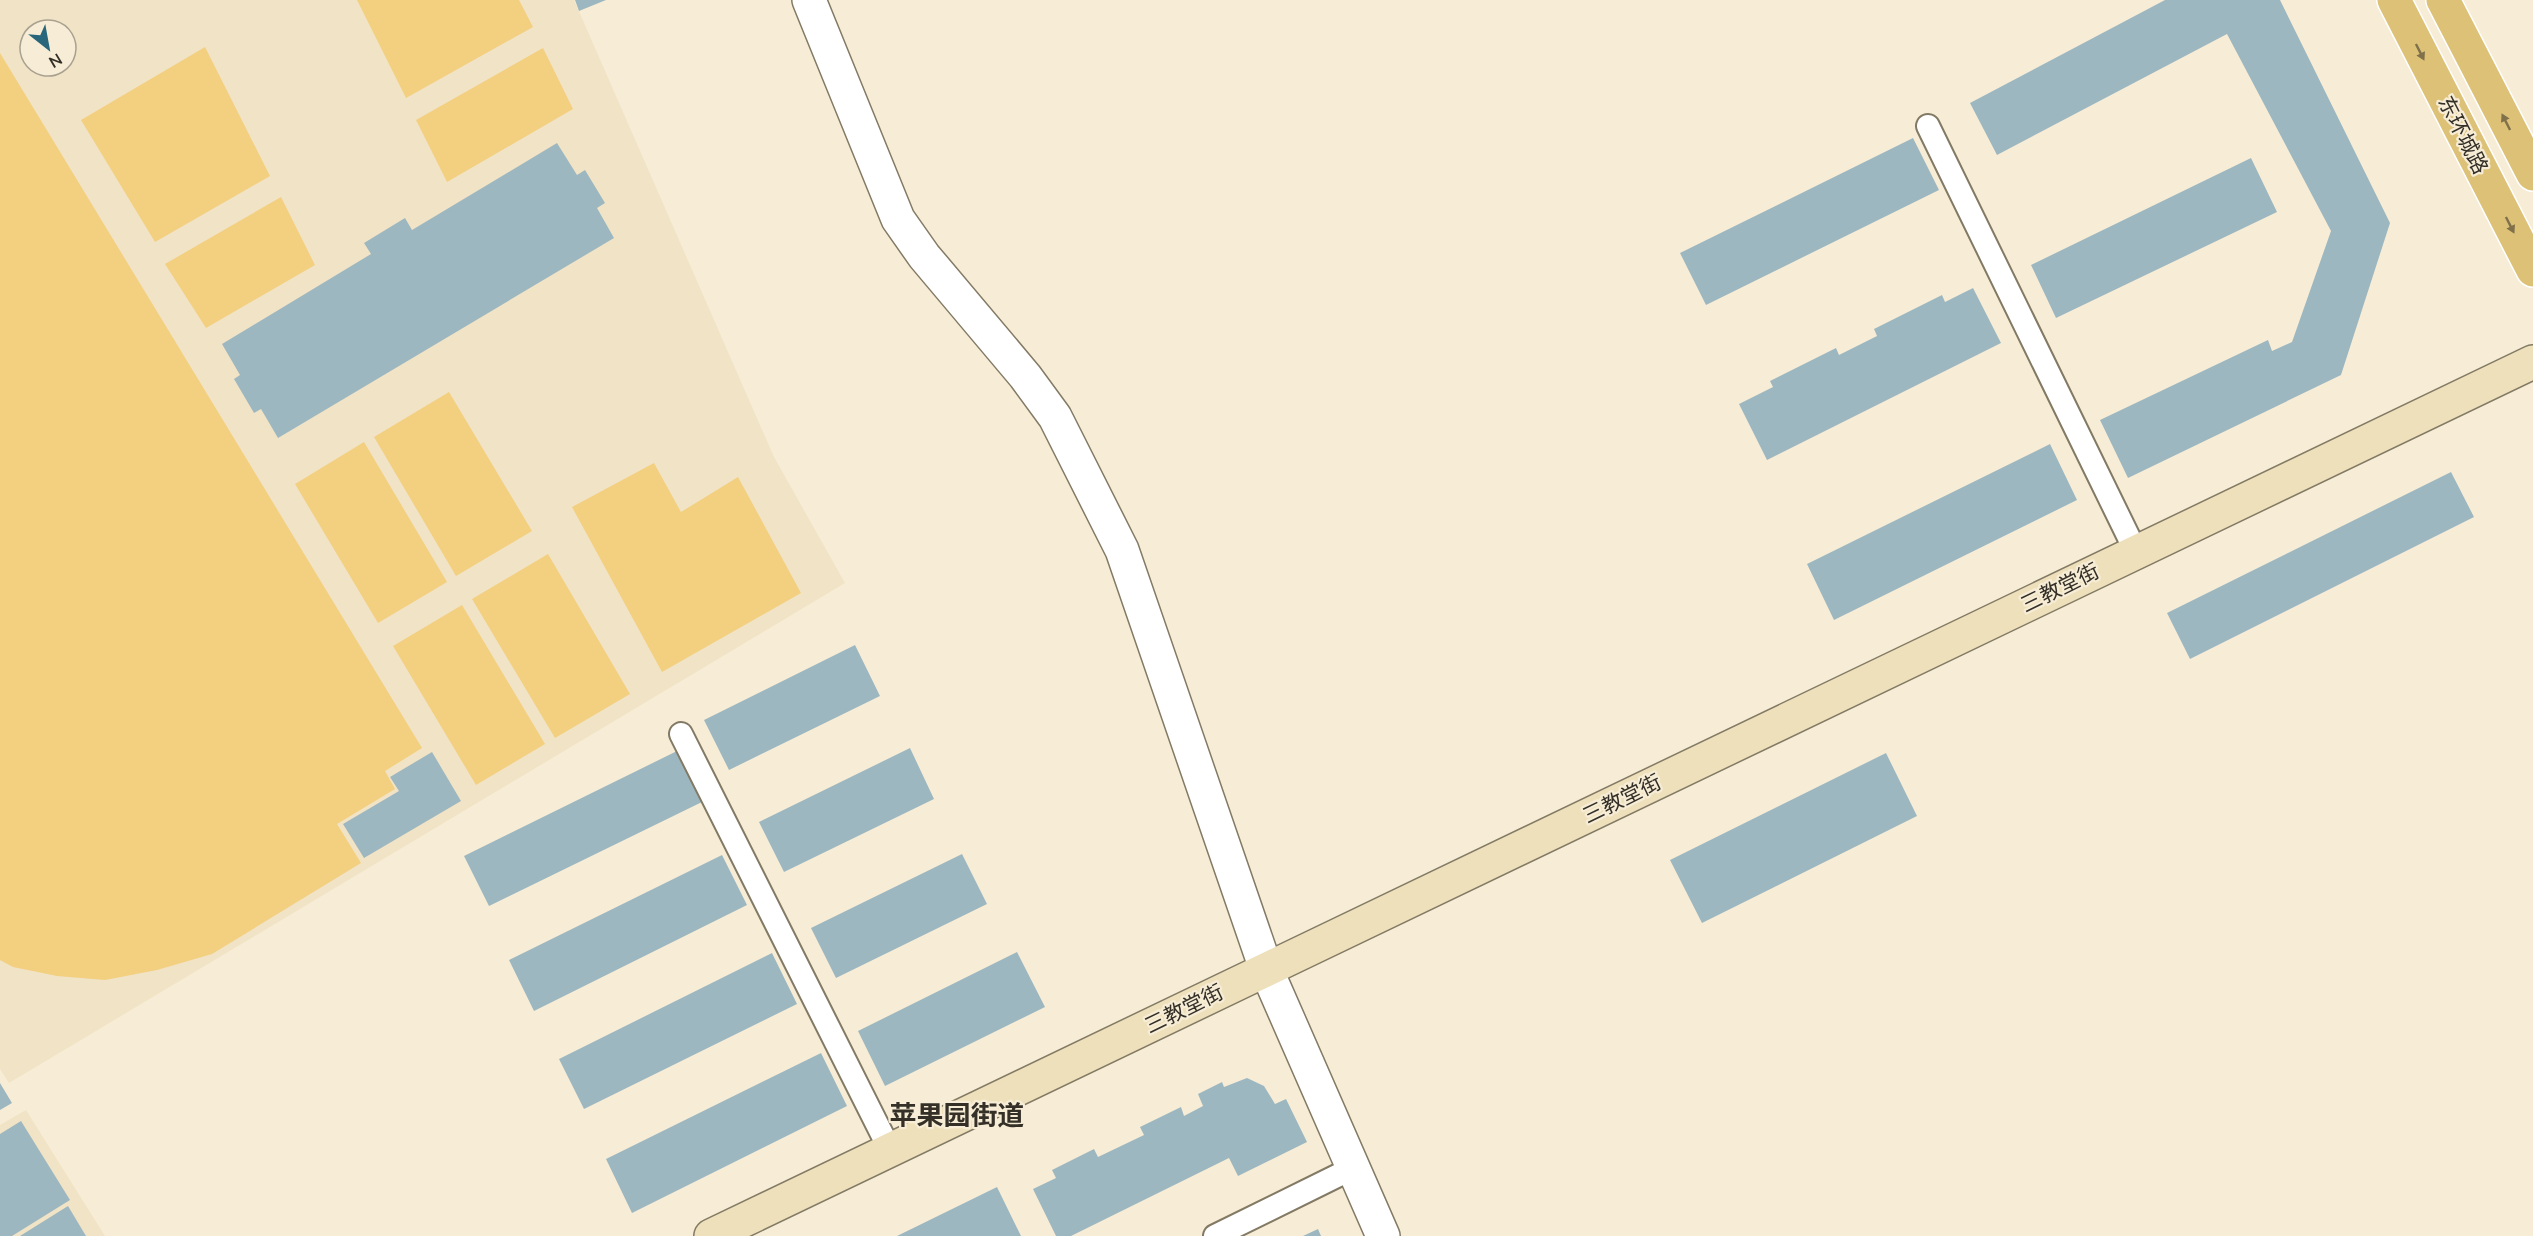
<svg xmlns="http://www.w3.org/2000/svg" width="2533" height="1236" font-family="'Nunito Sans','Noto Sans SC',sans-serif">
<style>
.built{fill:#f1e3c5;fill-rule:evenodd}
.green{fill:#f3cf80}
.building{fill:#9db7c1}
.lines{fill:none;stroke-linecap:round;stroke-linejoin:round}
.lane-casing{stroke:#837a65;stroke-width:26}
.street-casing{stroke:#837a65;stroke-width:36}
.secondary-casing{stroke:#837a65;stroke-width:36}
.primary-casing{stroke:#fff;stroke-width:36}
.lane{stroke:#fff;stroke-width:22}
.street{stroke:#fff;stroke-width:33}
.secondary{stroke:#ede0ba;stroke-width:33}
.primary{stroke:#dcc176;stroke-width:33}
.oneway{fill:#80714b}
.labels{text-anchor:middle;stroke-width:4.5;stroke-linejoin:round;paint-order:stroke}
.street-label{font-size:21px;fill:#343028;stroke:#f7edd6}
.district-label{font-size:27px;font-weight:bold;fill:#343028;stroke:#f7edd6}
</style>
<rect width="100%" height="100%" fill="#f7edd6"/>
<!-- built -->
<path class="built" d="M0,0H574L774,457L845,583L9,1083L0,1069ZM30,30H66V66H30Z
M26,1110L105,1236H0V1125Z"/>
<!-- green -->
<path class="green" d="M357,0H519L533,27L406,98Z
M205,47L270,176L155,242L81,120Z
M543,48L573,109L447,182L416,120Z
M0,53L422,748L385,771L395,789L337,824L361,863L212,954L157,970L105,980L57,976L13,967L0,960Z
M281,197L315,265L206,328L165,264Z
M449,392L532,531L456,576L374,437Z
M364,442L447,582L378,623L295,484Z
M654,463L681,512L738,477L801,593L662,672L572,507Z
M548,554L630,694L555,738L472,599Z
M462,605L545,744L476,785L393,646Z"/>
<!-- building -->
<path class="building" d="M575,0H606L579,11Z
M2165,0H2280L2390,223L2341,375L2128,478L2100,420L2268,340L2272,351L2292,342L2331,231L2227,34L1997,155L1970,103Z
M1913,138L1939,190L1706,305L1680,253Z
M557,143L577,175L585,170L605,203L597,208L614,238L278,438L261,409L254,413L234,379L240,375L222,344L371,254L364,243L405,218L412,230Z
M2251,158L2277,212L2056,318L2031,265Z
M1973,288L2001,343L1767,460L1739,404L1773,387L1770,381L1836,348L1839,355L1877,336L1874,329L1942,295L1945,302Z
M2050,444L2077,500L1834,620L1807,564Z
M2451,472L2474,517L2190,659L2167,613Z
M855,645L880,696L729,770L704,720Z
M910,748L934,799L784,872L759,822Z
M677,751L702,802L489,906L464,856Z
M432,752L461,801L364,858L343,824L399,791L390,777Z
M1886,753L1917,816L1702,923L1670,860Z
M962,854L987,904L836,978L811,928Z
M722,855L747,905L534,1011L509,960Z
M1017,952L1045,1007L885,1086L858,1031Z
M772,953L797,1004L584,1109L559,1059Z
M821,1053L847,1106L632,1213L606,1159Z
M1247,1078L1264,1086L1275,1104L1286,1099L1307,1142L1238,1176L1229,1158L1071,1236H1056L1033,1189L1056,1178L1052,1170L1094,1149L1098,1157L1144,1135L1140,1127L1181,1107L1184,1116L1203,1106L1198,1094L1222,1082L1224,1087Z
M0,1083L12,1103L0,1110Z
M21,1121L70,1200L12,1236H0V1134Z
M997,1187L1021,1236H897Z
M68,1206L86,1236H20Z
M1318,1229L1321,1236H1303Z"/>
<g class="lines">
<defs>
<path id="lane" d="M1928,126L2136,552
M681,734L890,1150
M1215,1236L1353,1168"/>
<path id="street" d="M809,0L898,219L924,256L1025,376L1055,417L1122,550L1266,969L1383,1236"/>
<path id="secondary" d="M711,1236L2533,362"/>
<path id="primary" d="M2394,0L2533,270
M2443,0L2533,174"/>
</defs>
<!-- lane casing -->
<use href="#lane" class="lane-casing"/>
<!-- street casing -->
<use href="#street" class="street-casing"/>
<!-- secondary casing -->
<use href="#secondary" class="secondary-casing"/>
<!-- primary casing -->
<use href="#primary" class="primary-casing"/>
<!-- lane -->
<use href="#lane" class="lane"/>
<!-- street -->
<use href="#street" class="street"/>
<!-- secondary -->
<use href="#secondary" class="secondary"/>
<!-- primary -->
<use href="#primary" class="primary"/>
</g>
<!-- one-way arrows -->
<defs><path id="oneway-solid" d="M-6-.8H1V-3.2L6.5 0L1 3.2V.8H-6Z" transform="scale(1.5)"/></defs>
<g class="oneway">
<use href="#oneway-solid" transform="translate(2420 52) rotate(63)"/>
<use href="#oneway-solid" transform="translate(2506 122) rotate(-117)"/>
<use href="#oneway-solid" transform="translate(2510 225) rotate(63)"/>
</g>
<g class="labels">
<!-- street labels -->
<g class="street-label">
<text transform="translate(2463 135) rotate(63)" y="7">东环城路</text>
<text transform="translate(2060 588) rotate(-26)" y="7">三教堂街</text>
<text transform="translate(1622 799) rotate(-26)" y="7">三教堂街</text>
<text transform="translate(1184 1009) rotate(-26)" y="7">三教堂街</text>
</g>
<!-- district labels -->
<g class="district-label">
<text x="957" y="1125">苹果园街道</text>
</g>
</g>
<!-- north arrow -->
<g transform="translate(48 48) rotate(149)"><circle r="28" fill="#f7edd6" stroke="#a9a190" stroke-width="1.5"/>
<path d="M0-4.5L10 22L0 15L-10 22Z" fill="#27667b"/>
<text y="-9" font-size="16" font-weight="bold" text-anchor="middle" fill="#343028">N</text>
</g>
</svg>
